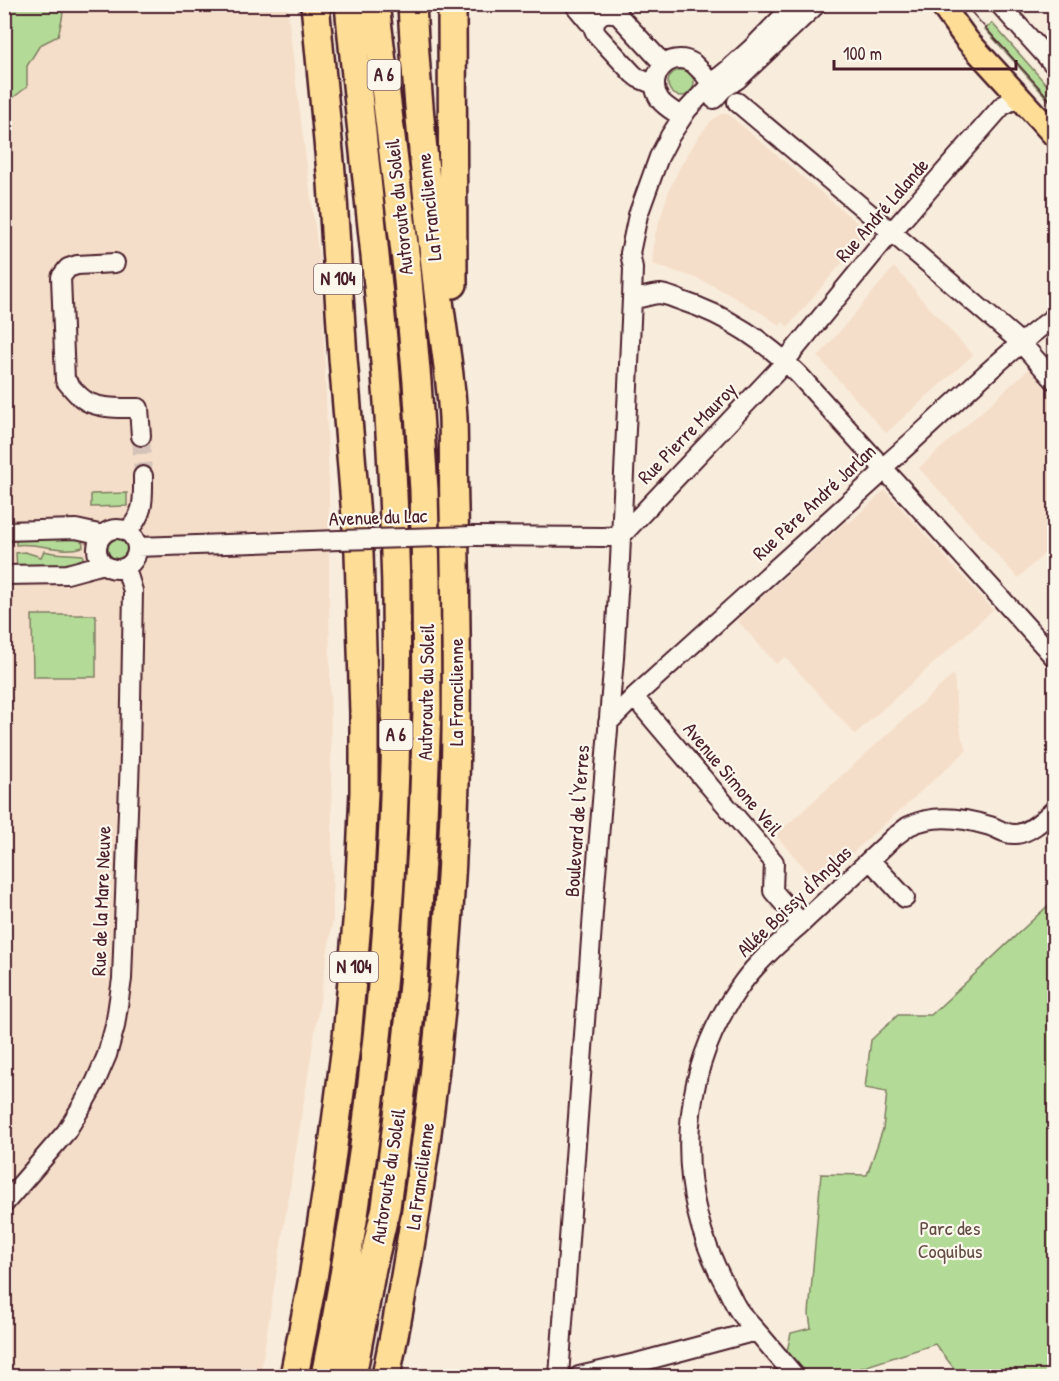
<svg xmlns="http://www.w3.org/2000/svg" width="1059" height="1381" font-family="'Patrick Hand',sans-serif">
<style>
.built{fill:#f5dec9}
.green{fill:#b3db97;stroke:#7e7d61;stroke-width:1.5}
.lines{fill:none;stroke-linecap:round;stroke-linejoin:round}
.minor-tunnel{stroke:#d5c3b9;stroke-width:18;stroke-dasharray:18 9;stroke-linecap:butt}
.minor-casing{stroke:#4a1f2b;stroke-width:22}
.major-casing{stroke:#4a1f2b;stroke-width:27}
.highway-casing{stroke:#4a1f2b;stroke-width:32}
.minor{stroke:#fbf7ec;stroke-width:18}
.major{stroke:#fedd96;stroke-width:22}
.highway{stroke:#fedd96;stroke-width:27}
.tram{stroke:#4a1f2b;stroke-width:1.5}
.minor-bridge-casing{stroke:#4a1f2b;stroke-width:22;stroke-linecap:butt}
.minor-bridge{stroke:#fbf7ec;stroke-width:18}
.labels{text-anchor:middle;stroke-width:4.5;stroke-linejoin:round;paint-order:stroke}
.shield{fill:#fbf7ec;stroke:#7f6065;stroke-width:1.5}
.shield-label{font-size:18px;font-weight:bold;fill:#4a1f2b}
.street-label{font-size:20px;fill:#4a1f2b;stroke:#fbf7ec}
.park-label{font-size:20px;fill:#644e46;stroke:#fbf7ec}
</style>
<rect width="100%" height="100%" fill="#f8ecdc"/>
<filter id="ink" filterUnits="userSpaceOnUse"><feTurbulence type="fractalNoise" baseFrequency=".0167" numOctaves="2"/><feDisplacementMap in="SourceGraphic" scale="12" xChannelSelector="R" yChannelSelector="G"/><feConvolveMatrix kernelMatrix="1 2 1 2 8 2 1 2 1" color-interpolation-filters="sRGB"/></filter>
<g filter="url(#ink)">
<!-- built -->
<path class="built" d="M5,5H287L296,83L322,281L329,484V592L333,919L260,1376H5Z
M721,114H728L868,232L788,327L783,322L780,326L763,314L714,286L693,277L652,264L655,235L669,190L681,165L697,139L711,121Z
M894,267L916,291L915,292L973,355L886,433L818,357Z
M1029,369L1054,397V545L1018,578L919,468Z
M885,490L993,610L855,734L785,657L776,664L737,620L847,521L849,523Z
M954,674L956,703L962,738L967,750L820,882H817L777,837V834Z"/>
<!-- green -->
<path class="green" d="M5,4L64,5L62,19L58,36L40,45L27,66V87L5,104Z
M992,23L1054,93V106L985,29Z
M668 83a13 13 0 1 1 26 0a13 13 0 1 1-26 0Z
M127,493V506L91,507V494Z
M16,535H82L83,547C61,554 38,542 16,545Z
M108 549a11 11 0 1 1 22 0a11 11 0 1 1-22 0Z
M44,551C57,555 70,553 83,555L82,566L17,570L16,553L25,552L41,557Z
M32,615H96V677H33Z
M1054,900V1376H960L935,1344L836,1376H809L787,1351L791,1333L811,1328L809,1314L821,1174L867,1175L883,1129L887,1092L865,1088L871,1040L898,1015H931Z"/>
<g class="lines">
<!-- minor-tunnel -->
<path class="minor-tunnel" d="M141,436L143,476"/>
<defs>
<path id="minor" d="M574,4L588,21L594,25
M999,4L1054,65
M655,85L638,78L633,74L597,35L594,30C594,16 605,9 618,15L657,57L665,63
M714,99L723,89L738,79L817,4
M737,102L895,235L1021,343L1054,380
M682,117C675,112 665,107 660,100C644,78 669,48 693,63C696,66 700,70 703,73C707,78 711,82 714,88L712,93
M115,263L77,265L68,268L61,277L65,380C72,388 80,399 90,403C105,409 123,408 139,408L141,436
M632,299C640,299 652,294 660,294C667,295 675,298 682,301C726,315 767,342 799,375L1054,657
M97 549a20 20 0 1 1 40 0a20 20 0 1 1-40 0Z
M4,531L76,529L103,535
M127,531C145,514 143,499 143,476
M473,536L603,537L621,536
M621,536L777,371L882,243L1002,106L1013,100L1021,98
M137,547L339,540
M4,575L67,574L104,564
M634,697L774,862L773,891L801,923
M608,723L634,697L877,477L888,463C943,415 995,361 1054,317
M870,860L905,898
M4,1204L66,1132L82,1106L95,1083L107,1055L115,1026L122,979L130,756L133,591L128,575L123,568
M559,1376L595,885L614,658L620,560L632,299L633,268L630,253L638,215L659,157L670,136L687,110L712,83L729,69L751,49L795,4
M579,1376L640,1362L756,1331
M795,1376C784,1363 772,1349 760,1335C753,1327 745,1319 739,1311C733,1302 729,1292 724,1283C673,1186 677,1071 743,982C760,959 783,940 804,921C834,893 864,866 894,837C899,834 904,829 909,826C934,813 964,818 990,826C999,829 1006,835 1016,834C1030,833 1044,819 1054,810"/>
<path id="major" d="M941,4L967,40L1054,135"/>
<path id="highway" d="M452,4L453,284
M294,1376L313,1278L329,1176L347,1038L359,899L364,792V713L359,553L343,358L332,183L315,4
M325,1376C384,1087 406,790 393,494C387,330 364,168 349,4
M352,1376L372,1268L386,1207L404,1070L413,985L422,845L427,711L426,580L424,490L417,382L407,269L375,4
M386,1376C424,1192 447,1002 454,813C458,711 456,610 454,508C453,478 454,448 453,418C451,379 444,340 439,301C428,202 417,104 412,4"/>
</defs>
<!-- minor casing -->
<use href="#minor" class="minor-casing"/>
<!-- major casing -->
<use href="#major" class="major-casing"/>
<!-- highway casing -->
<use href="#highway" class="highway-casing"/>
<!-- minor -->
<use href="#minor" class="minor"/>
<!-- major -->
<use href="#major" class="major"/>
<!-- highway -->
<use href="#highway" class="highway"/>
<!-- tram -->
<path class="tram" d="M964,4L1054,104"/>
<defs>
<path id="minor-bridge" d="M339,540L473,536"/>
</defs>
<!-- minor-bridge casing -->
<use href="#minor-bridge" class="minor-bridge-casing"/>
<!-- minor-bridge -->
<use href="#minor-bridge" class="minor-bridge"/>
</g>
</g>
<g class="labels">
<!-- shield labels -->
<g class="shield">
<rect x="367.5" y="60" width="33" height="30" rx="4.5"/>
<rect x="314" y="264" width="48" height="30" rx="4.5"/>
<rect x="379.5" y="720" width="33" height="30" rx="4.5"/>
<rect x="330" y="952" width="48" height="30" rx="4.5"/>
</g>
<g class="shield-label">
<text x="384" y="81">A 6</text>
<text x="338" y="285">N 104</text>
<text x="396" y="741">A 6</text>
<text x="354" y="973">N 104</text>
</g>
<!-- street labels -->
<g class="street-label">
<text transform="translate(399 207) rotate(-96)" y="7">Autoroute du Soleil</text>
<text transform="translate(429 207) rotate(-96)" y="7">La Francilienne</text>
<text transform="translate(882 210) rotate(-49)" y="7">Rue André Lalande</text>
<text transform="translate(687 433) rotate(-46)" y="7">Rue Pierre Mauroy</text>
<text transform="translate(814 502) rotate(-43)" y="7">Rue Père André Jarlan</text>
<text transform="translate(378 517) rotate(-2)" y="7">Avenue du Lac</text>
<text transform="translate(426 692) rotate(-89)" y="7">Autoroute du Soleil</text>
<text transform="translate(456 692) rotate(-90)" y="7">La Francilienne</text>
<text transform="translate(733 779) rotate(50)" y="7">Avenue Simone Veil</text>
<text transform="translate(577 821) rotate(-86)" y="7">Boulevard de l'Yerres</text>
<text transform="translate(101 901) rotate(-88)" y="7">Rue de la Mare Neuve</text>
<text transform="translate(794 901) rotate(-44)" y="7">Allée Boissy d'Anglas</text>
<text transform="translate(388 1176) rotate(-81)" y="7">Autoroute du Soleil</text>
<text transform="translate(420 1176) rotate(-82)" y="7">La Francilienne</text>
</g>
<!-- park labels -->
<g class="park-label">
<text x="950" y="1235">Parc des<tspan x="950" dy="23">Coquibus</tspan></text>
</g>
</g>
<!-- margin -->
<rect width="1059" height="1381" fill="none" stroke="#fbf7ec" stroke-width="24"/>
<rect x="12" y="12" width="1035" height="1357" fill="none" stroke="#4a1f2b" stroke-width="2" filter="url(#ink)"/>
<!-- scale -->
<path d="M834 60v9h182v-9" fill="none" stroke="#4a1f2b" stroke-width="3"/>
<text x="843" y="60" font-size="18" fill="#4a1f2b" stroke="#fbf7ec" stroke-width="4.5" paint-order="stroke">100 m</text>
</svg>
